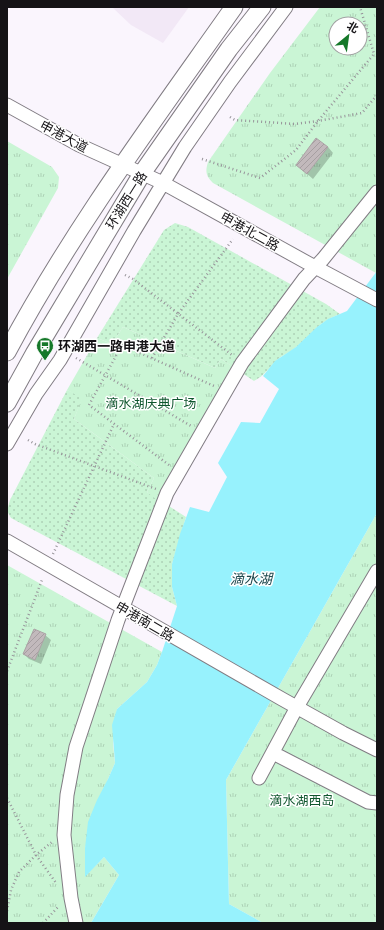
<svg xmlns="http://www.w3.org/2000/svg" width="384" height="930" font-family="'Source Sans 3','Noto Sans SC',sans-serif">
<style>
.built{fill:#f2e8f6}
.grass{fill:url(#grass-dots)}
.park{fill:url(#park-tufts);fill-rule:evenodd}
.water{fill:#97f2fd}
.shadow{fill:#0003}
.building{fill:url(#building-hatch);stroke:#aba3a5}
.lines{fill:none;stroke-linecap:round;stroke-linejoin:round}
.minor-casing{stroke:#817c83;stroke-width:15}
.major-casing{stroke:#817c83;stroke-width:19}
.path{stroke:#97949a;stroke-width:2.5;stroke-dasharray:1 3;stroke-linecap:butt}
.minor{stroke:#fff;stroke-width:13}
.major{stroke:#fff;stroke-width:17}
.labels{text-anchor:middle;stroke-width:3;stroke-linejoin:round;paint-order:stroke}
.street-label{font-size:13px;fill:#151316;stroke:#fff}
.poi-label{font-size:13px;font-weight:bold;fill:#151316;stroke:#fff;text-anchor:start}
.park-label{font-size:13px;fill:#0f562e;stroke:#fff}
.water-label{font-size:14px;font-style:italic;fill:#204a4f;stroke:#fff}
</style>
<defs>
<pattern id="grass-dots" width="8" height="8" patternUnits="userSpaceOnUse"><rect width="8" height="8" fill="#caf5d5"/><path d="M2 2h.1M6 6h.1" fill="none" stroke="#add1b6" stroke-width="1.8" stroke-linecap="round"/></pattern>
<pattern id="park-tufts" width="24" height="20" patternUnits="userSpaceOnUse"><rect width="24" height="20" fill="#caf5d5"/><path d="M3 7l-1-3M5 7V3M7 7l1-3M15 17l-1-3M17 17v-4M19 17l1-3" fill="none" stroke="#add1b6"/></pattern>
<pattern id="building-hatch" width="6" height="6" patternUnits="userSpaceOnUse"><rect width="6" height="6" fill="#c2b9bc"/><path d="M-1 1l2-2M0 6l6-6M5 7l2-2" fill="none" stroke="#a69ea1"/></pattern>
</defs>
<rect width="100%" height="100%" fill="#faf5fd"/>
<!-- built -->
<path class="built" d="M112,7H189L163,43L131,25Z"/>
<!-- grass -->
<path class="grass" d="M175,223L188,227L326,304L340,314C316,323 313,334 295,348C289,353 280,356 275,362C267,370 265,375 254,381L221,359L215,368L123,327L112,344L97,338L164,230Z
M67,390L83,397L74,419L154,478L147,492L186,517L172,564V587L177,606L11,518L7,511L10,500Z"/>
<!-- park -->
<path class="park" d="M320,7H377L376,273L213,183C206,176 205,172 208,162L270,73ZM336,24H360V48H336Z
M7,141L52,167L59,177L58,188L7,279Z
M123,327L215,368L221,359L238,370L162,504L147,492L154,478L74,419L82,398L67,390L97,338L112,344Z
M377,513V923H263L229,904L226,780Z
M7,565L162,652L157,665L147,682L117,709L113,743L115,763L108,779L85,848V876L104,857L119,875L91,923H7Z"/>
<!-- water -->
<path class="water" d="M377,271V513L226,780L229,904L263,923H91L119,875L104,857L85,877V848L88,822L97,800L108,779L115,763L112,725L117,709L147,682L157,665L162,652L177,606L172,587V564L180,534L190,507L209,512L227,477L218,463L241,422L260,423L279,389L263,376L275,361L296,347L317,327L328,319L347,311Z"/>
<!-- shadow -->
<path class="shadow" d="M328,147L333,153L313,179L297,165Z
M45,635L51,640L41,664L29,659L24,654Z"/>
<!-- building -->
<path class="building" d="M316,138L328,147L307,174L296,165Z
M34,629L46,634L35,660L23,654Z"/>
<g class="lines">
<defs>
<path id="minor" d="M7,105L79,145L163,183L315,267L377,300
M7,444L36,394L60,360L134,231L185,147L230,82L286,7
M7,541L282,699L343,733L377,750
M273,753L368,802L377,803
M259,778L297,707L377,571
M76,923L71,898L64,835L67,795L76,747L118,620L167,493L242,363L304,279L323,259L377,192"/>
<path id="major" d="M7,352C72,230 155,119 234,7
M7,403L34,354L143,172L229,49L262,7"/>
</defs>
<!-- minor casing -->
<use href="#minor" class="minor-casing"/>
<!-- major casing -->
<use href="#major" class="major-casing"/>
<!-- path -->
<path class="path" d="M230,117L235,120L295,124L318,121L362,113L377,95
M202,159L260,178L296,150L318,121L374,54L360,7
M125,275L133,279L232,355
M76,358L191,426
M152,358L178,314L233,239
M28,440L35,444L156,489
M169,465L89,405L122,345L214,386
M53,554L114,424
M7,671L42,580
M7,798L36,855L56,883
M7,911L11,890L19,872L36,855L52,842
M43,923L59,906"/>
<!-- minor -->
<use href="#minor" class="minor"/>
<!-- major -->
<use href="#major" class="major"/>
</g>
<!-- icons -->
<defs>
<symbol id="bus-pin" viewBox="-11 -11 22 30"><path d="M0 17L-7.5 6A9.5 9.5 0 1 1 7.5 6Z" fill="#157829" stroke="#fff"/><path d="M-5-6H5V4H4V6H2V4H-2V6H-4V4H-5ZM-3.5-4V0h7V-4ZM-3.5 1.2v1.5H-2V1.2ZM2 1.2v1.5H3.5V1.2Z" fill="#fff"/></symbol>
</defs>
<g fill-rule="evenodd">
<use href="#bus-pin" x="35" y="336" width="20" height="27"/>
</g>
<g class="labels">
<!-- street labels -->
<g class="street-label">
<text transform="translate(64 136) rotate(28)" y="5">申港大道</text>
<text transform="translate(126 200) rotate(-58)" y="5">环湖西一路</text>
<text transform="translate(250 231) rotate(29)" y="5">申港北二路</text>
<text transform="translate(145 621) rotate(30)" y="5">申港南二路</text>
</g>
<!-- poi labels -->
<g class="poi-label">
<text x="58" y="351">环湖西一路申港大道</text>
</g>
<!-- park labels -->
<g class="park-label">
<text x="151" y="408">滴水湖庆典广场</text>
<text x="302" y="805">滴水湖西岛</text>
</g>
<!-- water labels -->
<g class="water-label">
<text x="251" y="584">滴水湖</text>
</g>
</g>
<!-- border -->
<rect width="384" height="930" fill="none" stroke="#151316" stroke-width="16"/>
<!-- north arrow -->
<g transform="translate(348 36) rotate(29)"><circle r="19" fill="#ffffff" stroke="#a1a1a2"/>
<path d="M0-3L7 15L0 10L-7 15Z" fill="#157829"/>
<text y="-6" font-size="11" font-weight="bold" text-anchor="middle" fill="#151316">北</text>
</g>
</svg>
